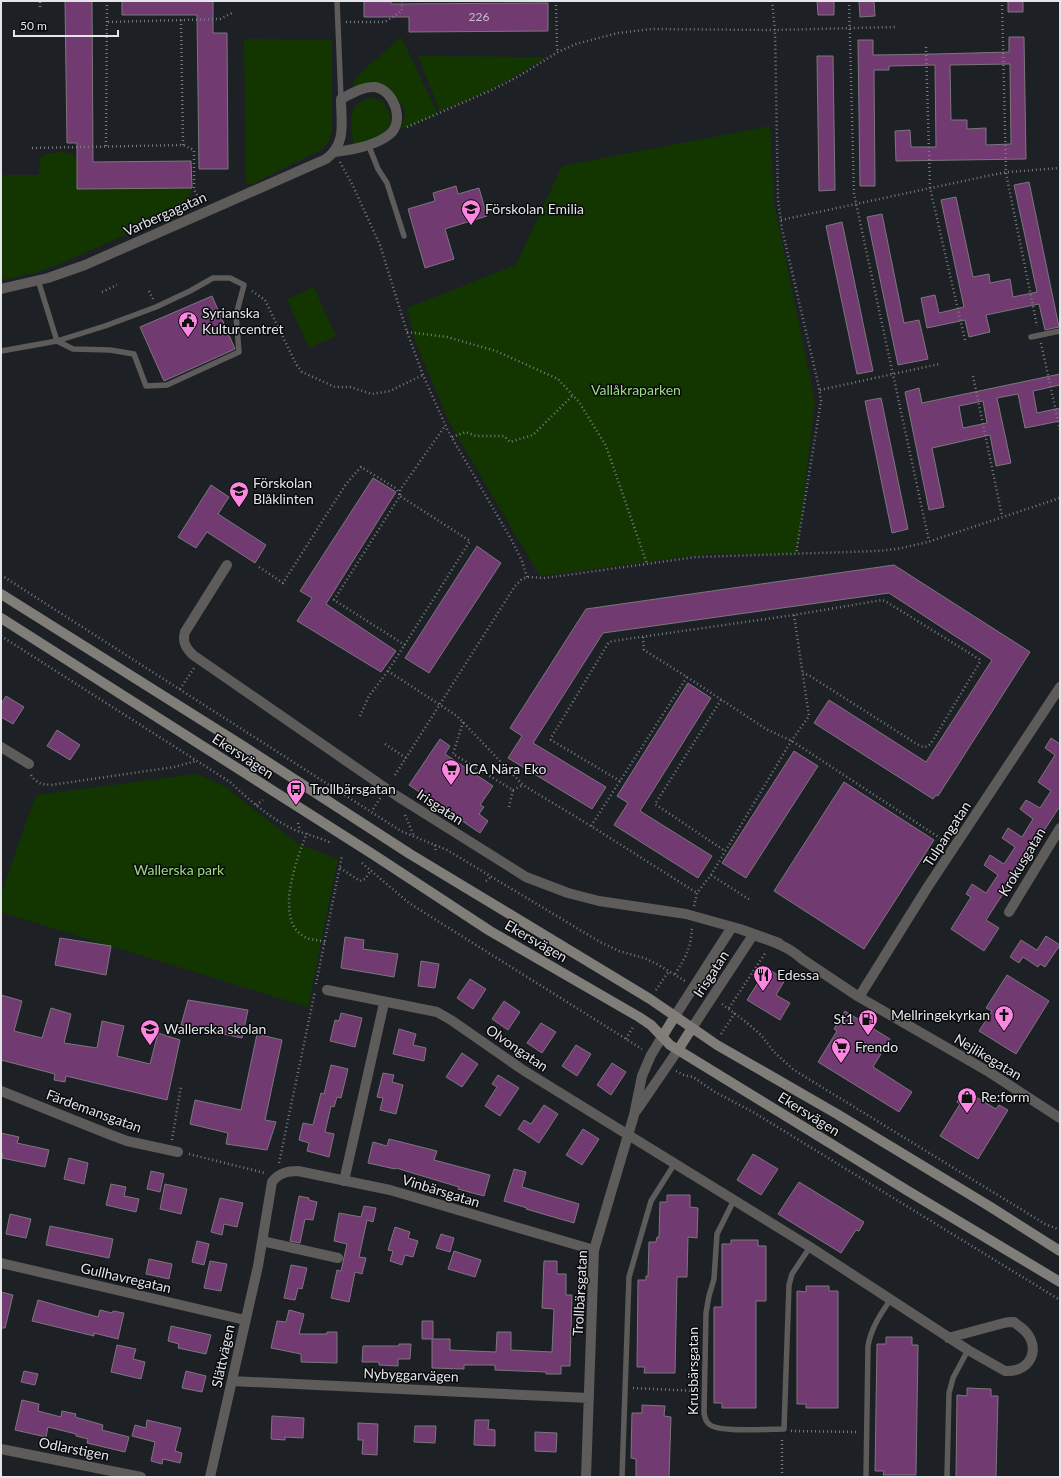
<svg xmlns="http://www.w3.org/2000/svg" width="1061" height="1478" font-family="Lato,sans-serif">
<style>
.green{fill:#133600}
.building{fill:#713b72;stroke:#7c767c;fill-rule:evenodd}
.lines{fill:none;stroke-linecap:round;stroke-linejoin:round}
.path{stroke:#787b7f;stroke-width:2.5;stroke-dasharray:1 3;stroke-linecap:butt}
.lane{stroke:#5e5c5a;stroke-width:5.5}
.street{stroke:#5e5c5a;stroke-width:10}
.secondary{stroke:#817e7a;stroke-width:10}
.labels{text-anchor:middle;stroke-width:3;stroke-linejoin:round;paint-order:stroke}
.number-label{font-size:12px;fill:#c6bacb}
.poi-label{font-size:14px;fill:#e3e5e9;stroke:#090a0c;text-anchor:start}
.street-label{font-size:14px;fill:#e3e5e9;stroke:#090a0c}
.park-label{font-size:14px;fill:#9ddc81;stroke:#090a0c}
</style>
<rect width="100%" height="100%" fill="#1d2126"/>
<!-- green -->
<path class="green" d="M401,37L438,114L399,130C410,113 404,104 390,91L354,92V79Z
M244,39L332,40V134L327,144L321,150L250,185L246,182Z
M418,56L547,57L492,89L440,111Z
M370,98C385,99 389,108 391,122C384,140 370,140 353,145C352,126 345,104 370,98Z
M770,126L774,203L815,402L797,553L707,554L540,576L450,424L415,341L407,308L516,265L562,166Z
M63,152L72,154L77,162L192,188L189,199L175,213L64,262L35,273L1,280V175H39L40,158L47,154Z
M314,287L336,336L309,348L287,299Z
M196,774L224,786L298,844L338,859L308,1007L1,912V894L36,795Z"/>
<!-- building -->
<path class="building" d="M65,1H92L93,162L191,161L192,188L77,189V143H67Z
M122,1H213V33H227L228,169H199L197,15H122Z
M364,1H391V4L548,3V31L409,32V17H364Z
M817,1H834V15H818Z
M859,1H874L875,16L860,17Z
M1008,1H1023V12H1008Z
M1009,37H1024L1026,159L896,161L895,131L910,130L911,147H936L935,65L889,66V70H874L875,186H860L858,40H873V55L935,54L1009,52ZM1010,64L1011,144L986,145V128L967,129V120H951L950,65Z
M817,56H833L835,190L819,191Z
M1029,182L1059,327L1045,330L1039,304L986,315L990,332L969,337L965,320L927,328L921,298L935,295L939,313L964,307L941,200L956,197L973,277L989,274L990,283L1010,279L1013,297L1037,292L1014,185Z
M456,186L458,194L479,188L487,216L445,229L454,259L425,268L408,209L435,201L433,193Z
M882,214L904,323L919,320L928,359L898,365L867,217Z
M842,222L873,371L857,374L826,226Z
M212,296L235,349L164,381L140,327Z
M1060,374V385L1033,391L1037,413L1060,408V421L1025,428L1018,394L997,398L1011,463L996,466L990,435L932,448L944,507L929,510L905,392L919,388L922,403ZM983,401L987,423L963,428L959,406Z
M881,398L908,529L892,533L865,401Z
M373,478L396,492L326,604L396,651L381,672L297,621L312,598L300,591Z
M211,485L229,497L218,514L266,545L255,563L207,532L196,548L178,537Z
M477,546L501,563L429,673L405,658Z
M894,565L1030,652L938,796L936,795L933,799L814,723L829,700L926,762L992,660L889,593L603,633L533,743L606,787L592,809L508,758L522,736L510,728L586,609Z
M688,683L711,698L640,811L712,856L698,878L614,825L628,803L617,796Z
M6,696L24,707L13,724L1,717V704Z
M57,730L80,745L70,760L47,746Z
M1051,738L1060,744V806L986,920L999,928L984,951L951,929L971,897L966,894L972,884L986,893L998,875L984,865L990,855L1004,864L1015,847L1002,838L1008,828L1022,837L1033,819L1020,809L1026,800L1040,808L1051,791L1038,782L1055,755L1045,748Z
M440,739L450,746L445,754L493,786L480,805L484,807L479,814L488,821L480,833L409,785Z
M794,751L818,766L746,878L722,863Z
M844,782L934,840L864,949L774,891Z
M1046,936L1060,945L1045,967L1040,964L1038,967L1023,957L1019,963L1010,957L1021,940L1037,950Z
M345,937L364,940L363,949L398,954L394,977L341,968Z
M60,938L111,946L106,975L55,965Z
M421,961L439,964L435,988L418,986Z
M767,968L785,980L776,995L790,1003L780,1020L747,1000Z
M1007,975L1049,1001L1016,1054L979,1031L992,1011L986,1008Z
M470,979L486,989L473,1009L457,998Z
M1,995L22,1001L14,1031L42,1038L51,1008L71,1014L64,1043L97,1048L102,1021L124,1026L117,1056L150,1064L158,1033L180,1040L167,1100L66,1076L65,1082L54,1080L55,1074L1,1060Z
M188,1000L248,1010L242,1038L181,1025Z
M504,1001L520,1012L508,1030L492,1019Z
M845,1011L890,1039L873,1067L912,1092L899,1112L818,1062L837,1031L834,1029Z
M341,1013L362,1018L355,1047L330,1041L335,1020L339,1021Z
M541,1023L556,1032L542,1053L527,1043Z
M399,1029L416,1034L413,1045L426,1048L424,1061L393,1054Z
M257,1034L282,1040L265,1120L276,1122L267,1150L226,1144L228,1133L190,1124L195,1100L241,1110Z
M576,1045L591,1054L577,1076L562,1066Z
M462,1053L478,1064L462,1087L446,1077Z
M612,1063L626,1072L611,1095L597,1085Z
M331,1065L348,1069L341,1098L337,1097L334,1107L331,1106L325,1132L334,1134L329,1157L307,1151L309,1143L299,1140L303,1123L313,1125L321,1093L324,1094Z
M383,1073L394,1075L392,1082L403,1085L396,1114L380,1110L383,1098L377,1097Z
M498,1075L519,1088L500,1116L485,1106L497,1087L492,1084Z
M964,1090L996,1109L999,1105L1008,1110L978,1159L940,1136L960,1104L957,1102Z
M544,1105L558,1114L539,1143L518,1129L524,1120L531,1124Z
M583,1129L599,1139L582,1165L566,1155Z
M1,1133L19,1137L17,1143L49,1150L45,1167L2,1158L3,1154L1,1153Z
M389,1139L437,1151L434,1160L490,1175L484,1196L458,1189L459,1187L396,1168L395,1169L368,1163L373,1142L387,1146Z
M753,1154L778,1169L761,1195L737,1180Z
M69,1158L88,1163L84,1184L64,1179Z
M514,1169L526,1172L522,1187L579,1204L574,1223L526,1209L527,1208L504,1201Z
M151,1171L164,1174L160,1192L147,1189Z
M799,1182L864,1222L859,1231L856,1230L841,1253L778,1214Z
M111,1184L126,1187L124,1196L139,1199L136,1212L106,1205Z
M165,1184L187,1189L181,1214L160,1209Z
M667,1195H690V1207L698,1208L697,1238L688,1237L687,1277H677L675,1373H644L645,1367H637L638,1280H646V1276H648L649,1242H656L657,1237H659L660,1202H667Z
M299,1196L309,1198V1200L317,1202L313,1220L305,1219L300,1243L290,1241Z
M220,1198L243,1203L237,1227L224,1224L222,1235L211,1232Z
M364,1206L376,1208L373,1222L367,1220L359,1257L366,1258L362,1274L355,1272L349,1302L331,1298L337,1270L341,1271L347,1244L334,1241L339,1213L361,1217Z
M10,1214L31,1219L26,1238L6,1234Z
M50,1226L113,1239L109,1258L46,1245Z
M395,1227L410,1232L408,1238L418,1241L413,1257L405,1255L402,1265L390,1261L393,1251L388,1250Z
M441,1234L454,1238L450,1252L436,1248Z
M731,1240H758V1246H766V1301H756V1408H722V1403H714V1307H722V1244H731Z
M197,1241L209,1244L204,1265L192,1262Z
M454,1251L481,1260L475,1277L448,1269Z
M149,1259L172,1264L169,1279L146,1274Z
M210,1261L227,1264L221,1291L204,1288Z
M544,1261H557V1274H566V1295H572L570,1366H561V1374H546V1372L495,1370V1365H464V1369L432,1368V1339H422V1321H433V1339H450V1350L496,1352L497,1332H511V1350L552,1352L554,1309L542,1308Z
M291,1265L307,1268L302,1289L298,1288L295,1300L284,1298Z
M806,1286H829V1291H838V1408H806V1404H797V1291L806,1292Z
M1,1292L13,1295L5,1328H1Z
M38,1300L98,1317L100,1310L112,1313L113,1311L124,1313L118,1339L94,1333V1336L32,1321Z
M289,1310L304,1314L299,1334H327V1332H337V1363L301,1362V1354L271,1348L277,1321L286,1322Z
M171,1326L211,1335L206,1354L178,1348L179,1344L168,1341Z
M886,1337H912V1345H918L916,1475H883L884,1471H875L877,1344H886Z
M399,1344H411L410,1359H398V1366L379,1365V1362H362L363,1346H399Z
M117,1345L136,1349L133,1359L145,1362L141,1379L111,1372Z
M24,1371L38,1374L35,1385L21,1382Z
M186,1371L206,1376L202,1392L182,1388Z
M967,1388L991,1389V1396H998L996,1477H956L957,1395L967,1396Z
M22,1400L39,1404L38,1411L61,1417L62,1411L76,1414L75,1417L103,1425L102,1430L129,1437L125,1452L87,1443L88,1439L76,1436V1434L48,1427L46,1437L15,1430Z
M642,1405L665,1406L664,1416L671,1417L669,1477H636V1459L631,1458L632,1413H642Z
M272,1416L304,1418L303,1438L285,1437V1440L271,1439Z
M147,1420L181,1428L175,1451L182,1453L180,1463L163,1459L162,1464L151,1461L155,1442L132,1436L135,1425L146,1428Z
M475,1420H489L488,1429L495,1430V1446L474,1445Z
M358,1423L378,1424L377,1455L362,1454L363,1440H358Z
M415,1426H436L435,1443L414,1442Z
M535,1432L557,1433L556,1452L535,1451Z"/>
<g class="lines">
<!-- path -->
<path class="path" d="M556,1L557,48L558,52
M772,1L775,30L778,200L782,229L818,383L821,401L796,554
M849,1L854,194L929,541
M927,1V5
M1002,1L1006,173L1037,326
M40,7V1
M181,20L183,145
M108,22L220,19L232,13
M346,22H385L402,11V1
M926,47L930,188L965,340
M407,127L494,89L519,76L558,52L576,44L618,33L652,29L775,30L895,27
M106,146L107,1
M32,148L183,145L194,150V189L201,203
M340,162L353,186L380,245L407,332L423,375L448,431L511,539L522,561L527,577
M781,220L987,176L1008,172L1060,168
M149,291L153,299
M252,291L265,300L296,364L302,372L335,387H350L372,394L390,391L423,375
M102,292L117,285
M407,332L447,337L496,351L558,379L579,402L606,446L647,564
M1041,343L1060,430
M973,376L1002,516
M820,390L939,364
M452,437L466,432L476,436H504L510,442L533,435L573,395
M400,495V490L445,426
M259,567L283,583L346,484L361,467L397,489L400,496
M1,575L401,831L447,850L600,942L619,951L644,958L657,964L685,981
M1,636L230,782C249,800 271,819 295,830C307,835 319,837 331,843
M405,645L334,600L400,496L470,541L388,671L457,716L523,785L591,826L697,893
M687,677L766,729L792,741L946,842
M180,689L194,668
M721,700L655,804L725,851
M360,716L369,696L388,671
M463,722L453,754L513,790L509,807
M385,744L406,758
M31,775C37,784 41,784 51,785L174,767L196,761
M395,775L515,586L521,580L527,577L545,578L574,574L696,557L878,551L897,549L928,542L1060,498
M620,781L551,740V738L609,642L613,641L794,615L882,600L885,601L979,659L980,662L933,740C929,746 927,748 920,746L810,676L803,673
M513,790L523,785
M256,805L263,800
M373,809L381,797
M405,815L414,836
M298,823L300,831
M591,826L687,677L644,650L643,637
M307,833C297,858 272,923 307,938C313,940 319,940 325,942
M435,845L436,853
M362,863L409,903L642,1049
M340,868L360,881L365,879L371,870
M711,875L750,900
M486,881L491,877
M694,906L697,893L711,875L790,743L809,716L794,615
M675,974C686,957 691,948 692,927
M316,984L342,856
M656,990L669,971
M722,1004L746,1022L761,1035L774,1052L794,1070L1045,1224L1060,1230
M729,1008L766,952
M721,1034L735,1013
M626,1039L633,1027
M676,1071L684,1075L693,1077L715,1092L753,1112L1060,1300
M172,1140L181,1086
M189,1154L265,1173
M279,1163L315,991
M633,1388L696,1391
M791,1431L858,1432
M782,1477V1437"/>
<!-- lane -->
<path class="lane" d="M337,1L341,99
M368,144L378,169L387,183L404,236
M1031,337L1060,331
M1,351L57,341L105,326L156,307L190,291L213,278H230L244,285L236,315L239,352L167,385L146,386L134,354L110,350L73,349L57,341L38,280
M734,1200L717,1234L714,1279L709,1296L706,1313L704,1413C705,1417 705,1421 709,1424C717,1433 770,1429 784,1429L789,1285L792,1274L810,1247
M622,1477L629,1277L651,1201L675,1163
M866,1477L868,1346C871,1328 881,1313 891,1299
M947,1477L949,1393L953,1378L968,1350"/>
<!-- street -->
<path class="street" d="M1,289L48,278L85,265L326,159C347,143 341,123 341,99C351,94 363,86 375,87C394,90 405,121 390,134C377,145 352,150 335,152
M227,565L185,632C182,642 186,648 193,655L397,796L526,877L568,893L599,901L686,914L740,929L779,943
M1,747L29,764
M1009,912L1060,828
M327,990L437,1012L451,1020L523,1070L810,1247L968,1350L1005,1371C1034,1373 1043,1342 1019,1326C1017,1325 1016,1323 1014,1322C1011,1322 1007,1322 1004,1323L948,1338
M859,997L927,888L1060,687
M675,1016L732,927
M692,1028L753,935C771,941 788,946 802,959L859,997L989,1072L1060,1118
M1,1091L111,1135L127,1141L178,1152
M637,1110L678,1050
M344,1181L384,1003
M262,1241L338,1258
M1,1263L245,1320
M232,1381L589,1398
M1,1449L141,1477
M210,1477L258,1266L272,1182C279,1173 287,1171 298,1171L390,1190L594,1250
M586,1477L594,1250L634,1115L642,1076L651,1055L662,1037"/>
<!-- secondary -->
<path class="secondary" d="M1,594L243,746L410,854L650,999L717,1045L837,1114L989,1206L1060,1251
M1,618L374,855L490,931L639,1017L651,1025L670,1045L908,1191L1060,1282
M662,1037L675,1016
M678,1050L692,1028"/>
</g>
<!-- icons -->
<defs>
<symbol id="school-pin" viewBox="-11 -11 22 30"><path d="M0 17L-7.5 6A9.5 9.5 0 1 1 7.5 6Z" fill="#fd86e2" stroke="#090a0c"/><path d="M0-5L7-2L0 1L-7-2ZM-4 1L0 2.5L4 1V4Q0 6-4 4Z" fill="#111"/></symbol>
<symbol id="civic-pin" viewBox="-11 -11 22 30"><path d="M0 17L-7.5 6A9.5 9.5 0 1 1 7.5 6Z" fill="#fd86e2" stroke="#090a0c"/><path d="M-.6-6.5H3V-4.5H.6V-3L4-1V1h2V6H-6V1h2V-1L-.6-3ZM-1.2 2.5V6h2.4V2.5Z" fill="#111"/></symbol>
<symbol id="supermarket-pin" viewBox="-11 -11 22 30"><path d="M0 17L-7.5 6A9.5 9.5 0 1 1 7.5 6Z" fill="#fd86e2" stroke="#090a0c"/><path d="M-6-5.5h2.5l.6 2H6L4.5 2H-2.5L-4.4-4H-6ZM-1.5 3.2a1.3 1.3 0 1 0 .1 0ZM3 3.2a1.3 1.3 0 1 0 .1 0Z" fill="#111"/></symbol>
<symbol id="bus-pin" viewBox="-11 -11 22 30"><path d="M0 17L-7.5 6A9.5 9.5 0 1 1 7.5 6Z" fill="#fd86e2" stroke="#090a0c"/><path d="M-5-6H5V4H4V6H2V4H-2V6H-4V4H-5ZM-3.5-4V0h7V-4ZM-3.5 1.2v1.5H-2V1.2ZM2 1.2v1.5H3.5V1.2Z" fill="#111"/></symbol>
<symbol id="restaurant-pin" viewBox="-11 -11 22 30"><path d="M0 17L-7.5 6A9.5 9.5 0 1 1 7.5 6Z" fill="#fd86e2" stroke="#090a0c"/><path d="M-5-6h1v4h1v-4h1v4h1v-4h1v5L-1.5 .5V6h-2V.5L-5-1ZM5-6V6H3V1.5H1.5Q1.5-4 5-6Z" fill="#111"/></symbol>
<symbol id="church-pin" viewBox="-11 -11 22 30"><path d="M0 17L-7.5 6A9.5 9.5 0 1 1 7.5 6Z" fill="#fd86e2" stroke="#090a0c"/><path d="M-1.2-6h2.4v3.5h3.3v2.4h-3.3V6h-2.4V-.1h-3.3v-2.4h3.3Z" fill="#111"/></symbol>
<symbol id="fuel-pin" viewBox="-11 -11 22 30"><path d="M0 17L-7.5 6A9.5 9.5 0 1 1 7.5 6Z" fill="#fd86e2" stroke="#090a0c"/><path d="M-5.5-6h7V0h2V4h1.3V-2.5L3-4.5l.8-.8L6-3V5H2.5V1h-1V6h-7ZM-4.2-4.7v3.2H.2V-4.7Z" fill="#111"/></symbol>
<symbol id="shop-pin" viewBox="-11 -11 22 30"><path d="M0 17L-7.5 6A9.5 9.5 0 1 1 7.5 6Z" fill="#fd86e2" stroke="#090a0c"/><path d="M-5-2.5h2.3a2.7 3.5 0 0 1 5.4 0H5L5.5 6h-11ZM-1.5-2.5h3a1.5 2.3 0 0 0-3 0Z" fill="#111"/></symbol>
</defs>
<g fill-rule="evenodd">
<use href="#school-pin" x="460" y="198" width="22" height="30"/>
<use href="#civic-pin" x="177" y="310" width="22" height="30"/>
<use href="#school-pin" x="228" y="480" width="22" height="30"/>
<use href="#supermarket-pin" x="440" y="758" width="22" height="30"/>
<use href="#bus-pin" x="285" y="778" width="22" height="30"/>
<use href="#restaurant-pin" x="752" y="964" width="22" height="30"/>
<use href="#church-pin" x="993" y="1004" width="22" height="30"/>
<use href="#fuel-pin" x="857" y="1008" width="22" height="30"/>
<use href="#school-pin" x="139" y="1018" width="22" height="30"/>
<use href="#supermarket-pin" x="830" y="1036" width="22" height="30"/>
<use href="#shop-pin" x="956" y="1086" width="22" height="30"/>
</g>
<g class="labels">
<!-- number labels -->
<g class="number-label">
<text x="479" y="21">226</text>
</g>
<!-- poi labels -->
<g class="poi-label">
<text x="485" y="214">Förskolan Emilia</text>
<text x="202" y="318">Syrianska<tspan x="202" dy="16">Kulturcentret</tspan></text>
<text x="253" y="488">Förskolan<tspan x="253" dy="16">Blåklinten</tspan></text>
<text x="465" y="774">ICA Nära Eko</text>
<text x="310" y="794">Trollbärsgatan</text>
<text x="777" y="980">Edessa</text>
<text x="990" y="1020" text-anchor="end">Mellringekyrkan</text>
<text x="854" y="1024" text-anchor="end">St1</text>
<text x="164" y="1034">Wallerska skolan</text>
<text x="855" y="1052">Frendo</text>
<text x="981" y="1102">Re:form</text>
</g>
<!-- street labels -->
<g class="street-label">
<text transform="translate(165 214) rotate(-24)" y="5">Varbergagatan</text>
<text transform="translate(243 756) rotate(33)" y="5">Ekersvägen</text>
<text transform="translate(440 807) rotate(33)" y="5">Irisgatan</text>
<text transform="translate(947 834) rotate(-57)" y="5">Tulpangatan</text>
<text transform="translate(1022 862) rotate(-59)" y="5">Krokusgatan</text>
<text transform="translate(536 941) rotate(30)" y="5">Ekersvägen</text>
<text transform="translate(711 974) rotate(-57)" y="5">Irisgatan</text>
<text transform="translate(517 1048) rotate(34)" y="5">Olvongatan</text>
<text transform="translate(988 1057) rotate(31)" y="5">Nejlikegatan</text>
<text transform="translate(94 1111) rotate(20)" y="5">Färdemansgatan</text>
<text transform="translate(809 1114) rotate(32)" y="5">Ekersvägen</text>
<text transform="translate(441 1191) rotate(17)" y="5">Vinbärsgatan</text>
<text transform="translate(126 1278) rotate(13)" y="5">Gullhavregatan</text>
<text transform="translate(580 1293) rotate(-87)" y="5">Trollbärsgatan</text>
<text transform="translate(223 1356) rotate(-78)" y="5">Slättvägen</text>
<text transform="translate(693 1371) rotate(-90)" y="5">Krusbärsgatan</text>
<text transform="translate(411 1375) rotate(2)" y="5">Nybyggarvägen</text>
<text transform="translate(74 1449) rotate(11)" y="5">Odlarstigen</text>
</g>
<!-- park labels -->
<g class="park-label">
<text x="636" y="395">Vallåkraparken</text>
<text x="179" y="875">Wallerska park</text>
</g>
</g>
<!-- border -->
<rect width="1061" height="1478" fill="none" stroke="#e3e5e9" stroke-width="4"/>
<!-- scale -->
<path d="M14 30v6h104v-6" fill="none" stroke="#e3e5e9" stroke-width="2"/>
<text x="20" y="30" font-size="12" fill="#e3e5e9" stroke="#090a0c" stroke-width="3" paint-order="stroke">50 m</text>
</svg>
